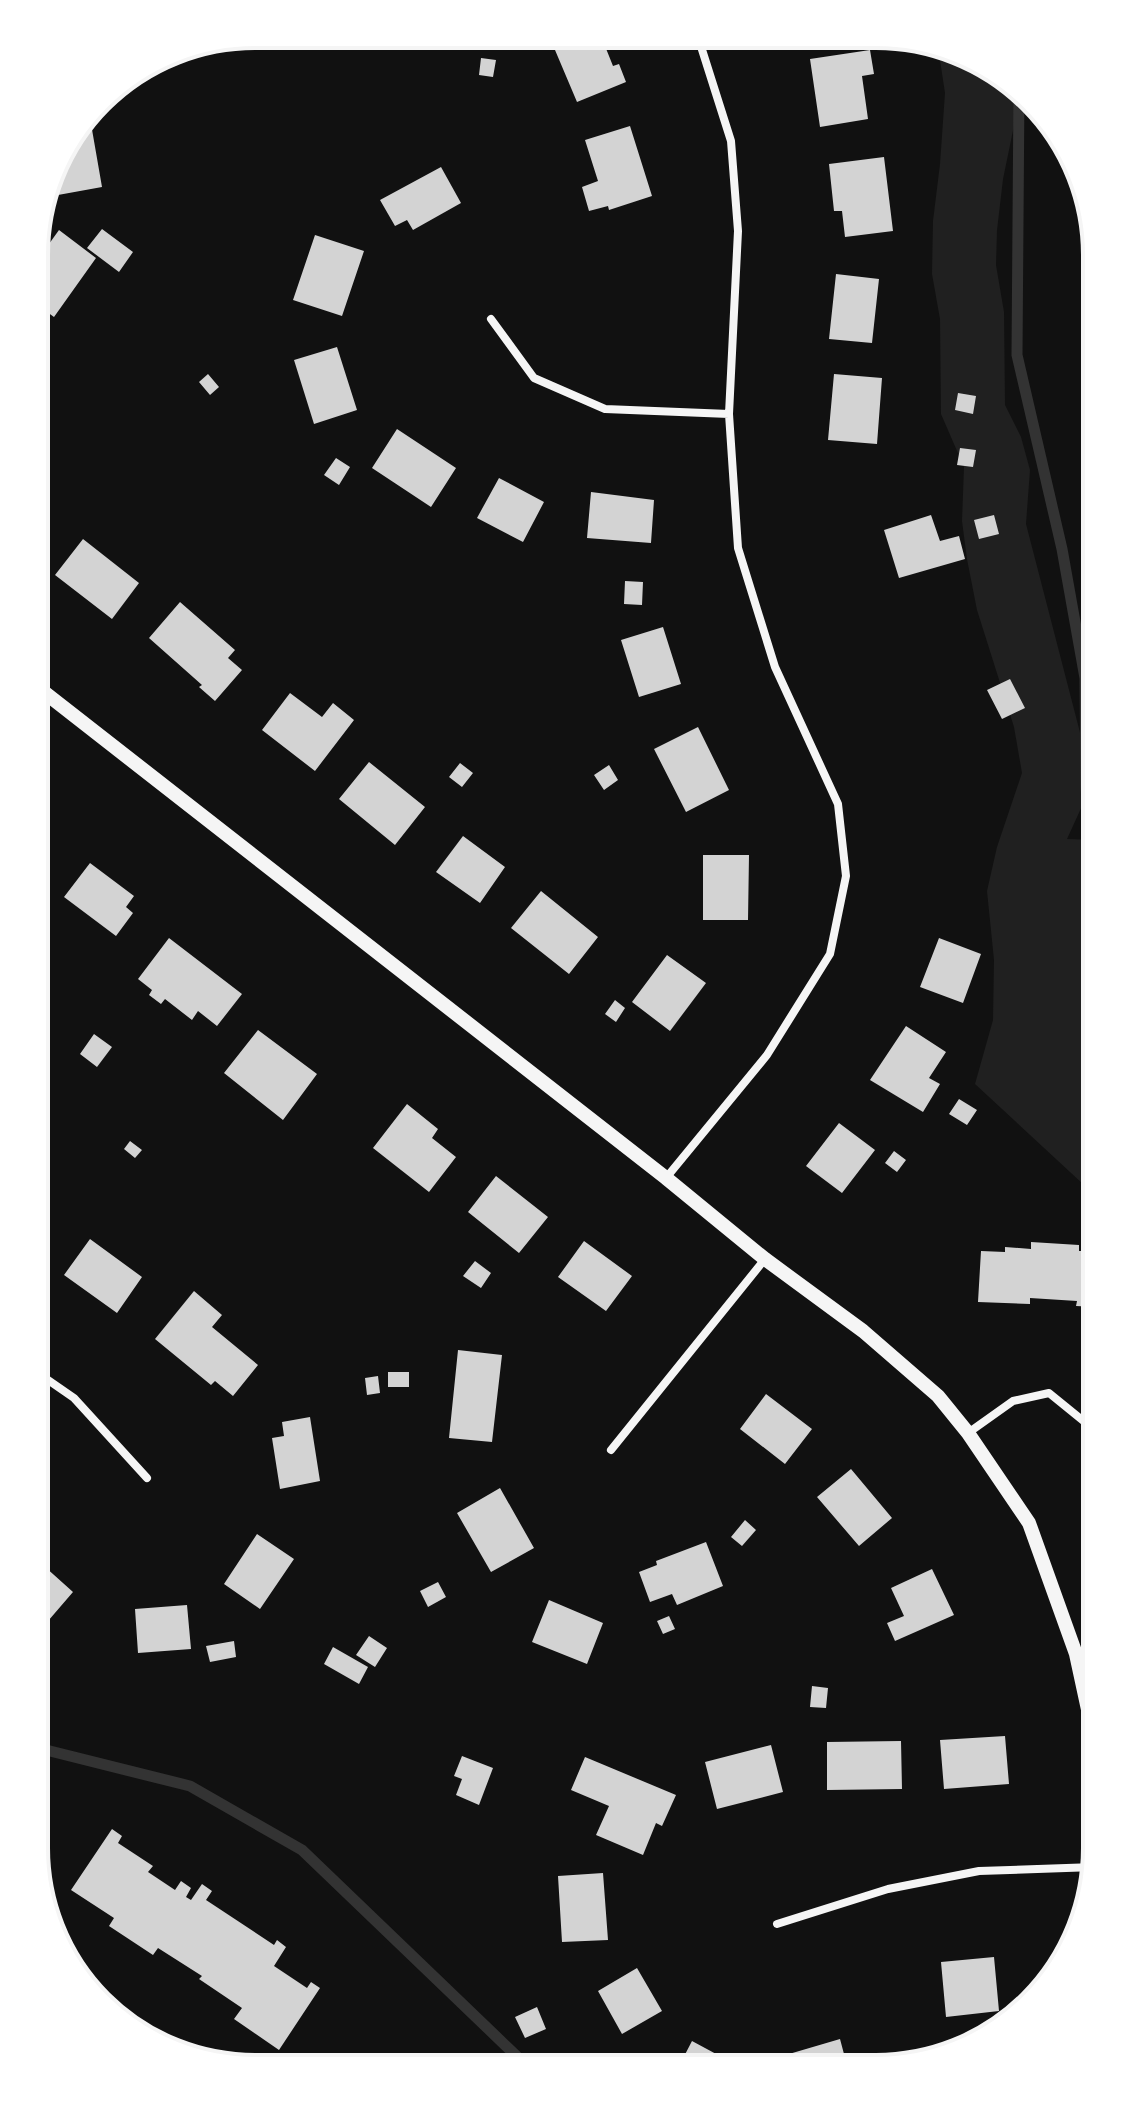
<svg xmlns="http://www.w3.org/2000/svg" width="1131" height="2103" font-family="Quicksand,sans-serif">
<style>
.green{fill:#202020}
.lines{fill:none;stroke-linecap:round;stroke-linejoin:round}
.stream{stroke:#333;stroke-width:11}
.building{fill:#d3d3d3}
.minor{stroke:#f5f5f5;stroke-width:8}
.tertiary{stroke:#f5f5f5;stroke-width:14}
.rim{fill:none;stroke:#f5f5f5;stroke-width:4}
</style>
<rect width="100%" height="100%" fill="#111"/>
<!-- green -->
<path class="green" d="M938,47L1009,82L1016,116L1003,179L997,230L996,265L1004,312L1005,405L1021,437L1030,470L1026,524L1083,744L1088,793L1067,839L1097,840V1197L975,1084L993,1020L994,960L987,891L997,847L1022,773L1014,727L977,610L967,559L962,521L964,467L941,414L940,319L932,274L933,221L940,164L945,93Z"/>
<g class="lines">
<!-- stream -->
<path class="stream" d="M1019,88L1017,355L1062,549L1085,678L1086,786L1097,978
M34,1747L190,1786L302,1850L529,2068"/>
</g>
<!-- building -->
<path class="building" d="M423,35H449L434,48Z
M588,36H601L613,66L619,64L626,82L577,102L555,50Z
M849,38H869L871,44L854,50Z
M870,50L874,74L862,76L868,119L820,127L810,59Z
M481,58L496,60L493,77L479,75Z
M90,118L102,187L58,195L54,168L57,157L86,119Z
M630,126L652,196L609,210L608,206L589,211L582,187L598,181L585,140Z
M884,157L893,231L845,237L842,211H834L829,164Z
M441,167L461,203L413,230L407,220L395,226L380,200Z
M102,229L133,252L119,272L87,248Z
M59,230L96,258L54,317L36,304V262Z
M315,235L364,251L342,316L293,300Z
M836,274L879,279L872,343L829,339Z
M337,347L357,410L314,424L294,360Z
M208,374L219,387L210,395L199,382Z
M834,374L882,378L877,444L828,440Z
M958,393L976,396L973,414L955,410Z
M397,429L456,468L431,507L372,468Z
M960,448L976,450L973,467L957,465Z
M336,458L350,467L339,485L324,475Z
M499,478L544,502L523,542L477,518Z
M591,492L654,500L651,543L587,538Z
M931,515L940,541L959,536L965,559L899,578L884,530Z
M994,515L999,534L979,539L974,520Z
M83,539L139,583L112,619L55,575Z
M625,581L643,582L642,605L624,604Z
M180,602L235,650L228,658L242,670L215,701L199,687L202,685L149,638Z
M663,627L681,684L639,697L621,640Z
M1010,679L1025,708L1002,719L987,690Z
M290,693L322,717L333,703L354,720L315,771L262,730Z
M698,727L729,790L686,812L654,749Z
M369,762L425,807L395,845L339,799Z
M460,763L473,773L462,787L449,777Z
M609,765L618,780L604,790L594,775Z
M463,836L505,867L480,903L436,872Z
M703,855H749L748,920H703Z
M90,863L134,896L126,907L133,913L116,936L64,897Z
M541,891L598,937L569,974L511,928Z
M169,938L242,994L217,1026L198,1011L192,1020L165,999L161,1004L149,995L152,990L138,979Z
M939,938L981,954L963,1003L920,987Z
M667,955L706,983L670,1031L632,1002Z
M615,1000L625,1008L616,1022L605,1014Z
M906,1026L946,1052L929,1078L940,1084L923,1112L870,1080Z
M258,1030L317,1074L283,1120L224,1073Z
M94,1034L112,1047L97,1067L80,1054Z
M959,1099L977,1110L967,1125L949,1114Z
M407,1104L438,1129L432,1138L456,1157L429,1192L373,1148Z
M41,1122L44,1135L35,1137V1123Z
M839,1123L875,1150L842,1193L806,1166Z
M130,1141L142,1150L135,1158L124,1149Z
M894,1151L906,1160L897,1172L885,1163Z
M496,1176L548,1217L519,1253L468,1212Z
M90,1239L142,1277L117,1313L64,1275Z
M584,1241L632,1276L606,1311L558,1277Z
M1031,1242L1079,1245V1251H1097V1307L1076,1306L1077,1301L1030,1298V1304L978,1302L981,1251L1005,1252V1247L1031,1249Z
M475,1261L491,1273L481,1288L463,1276Z
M194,1291L222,1315L212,1327L258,1365L233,1396L215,1381L211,1385L155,1339Z
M458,1350L502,1355L492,1442L449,1438Z
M388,1372H409V1387H388Z
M378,1376L380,1393L367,1395L365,1378Z
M766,1394L812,1429L785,1464L740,1429Z
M310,1417L320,1481L280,1489L272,1438L284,1436L282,1422Z
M851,1469L892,1518L859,1546L817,1497Z
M500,1488L534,1548L491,1572L457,1513Z
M745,1520L756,1530L742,1546L731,1537Z
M257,1534L294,1559L260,1609L224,1584Z
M706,1542L723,1586L677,1605L672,1594L650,1602L639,1572L657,1565L656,1561Z
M34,1557L73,1592L42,1628L34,1621Z
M932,1569L954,1615L895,1641L887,1623L904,1616L891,1588Z
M438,1582L446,1597L428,1607L420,1591Z
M549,1600L603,1623L587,1664L532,1642Z
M187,1605L191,1649L138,1653L135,1609Z
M669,1616L675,1629L663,1634L657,1621Z
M369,1636L387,1648L375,1667L356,1655Z
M234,1641L236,1657L210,1662L206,1646Z
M333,1647L368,1667L359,1684L324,1664Z
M812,1686L828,1688L826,1708L810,1707Z
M1005,1736L1009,1784L944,1789L940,1740Z
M901,1741L902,1789L827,1790V1742Z
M771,1745L783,1792L717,1809L705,1762Z
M462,1756L493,1768L479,1805L456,1795L462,1779L454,1776Z
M585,1757L676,1795L662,1826L656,1823L643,1855L596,1835L609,1806L571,1790Z
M34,1812L41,1852H35L34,1848Z
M112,1829L122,1836L118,1843L153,1866L148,1872L175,1890L181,1881L191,1888L186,1897L191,1900L202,1884L212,1891L206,1900L274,1945L277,1940L286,1947L274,1966L307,1988L311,1982L320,1988L279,2050L234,2019L242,2008L199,1979L202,1976L158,1948L153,1955L109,1926L114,1918L71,1890Z
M603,1873L608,1940L562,1942L558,1876Z
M994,1957L999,2011L946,2017L941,1962Z
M637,1968L662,2011L622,2034L598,1991Z
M537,2007L546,2029L525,2038L515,2017Z
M840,2039L848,2069H793L789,2054Z
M692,2041L744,2069L678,2068Z
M957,2050L947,2057L922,2061L921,2053Z
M381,2054L385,2067H332V2066Z"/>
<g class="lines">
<!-- minor -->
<path class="minor" d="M491,319L534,378L605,409L729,414
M666,1178L767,1055L830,954L846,876L838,804L775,667L738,548L729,414L738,231L731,141L698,37
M35,1371L74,1398L147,1478
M968,1433L1013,1401L1049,1393L1097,1432
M611,1450L765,1259
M777,1924L888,1889L979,1871L1095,1867
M101,2001L141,2029"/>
<!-- tertiary -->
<path class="tertiary" d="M35,685L666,1178L765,1259L863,1331L938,1396L968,1433L1029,1523L1076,1654L1095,1742V1867"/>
</g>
<!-- crop -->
<path d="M0 0H1131V2103H0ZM255 48H876A207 207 0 0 1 1083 255V1848A207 207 0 0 1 876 2055H255A207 207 0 0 1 48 1848V255A207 207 0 0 1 255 48Z" fill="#fff" fill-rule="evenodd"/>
<path class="rim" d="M255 48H876A207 207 0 0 1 1083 255V1848A207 207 0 0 1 876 2055H255A207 207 0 0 1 48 1848V255A207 207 0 0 1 255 48Z"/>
</svg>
